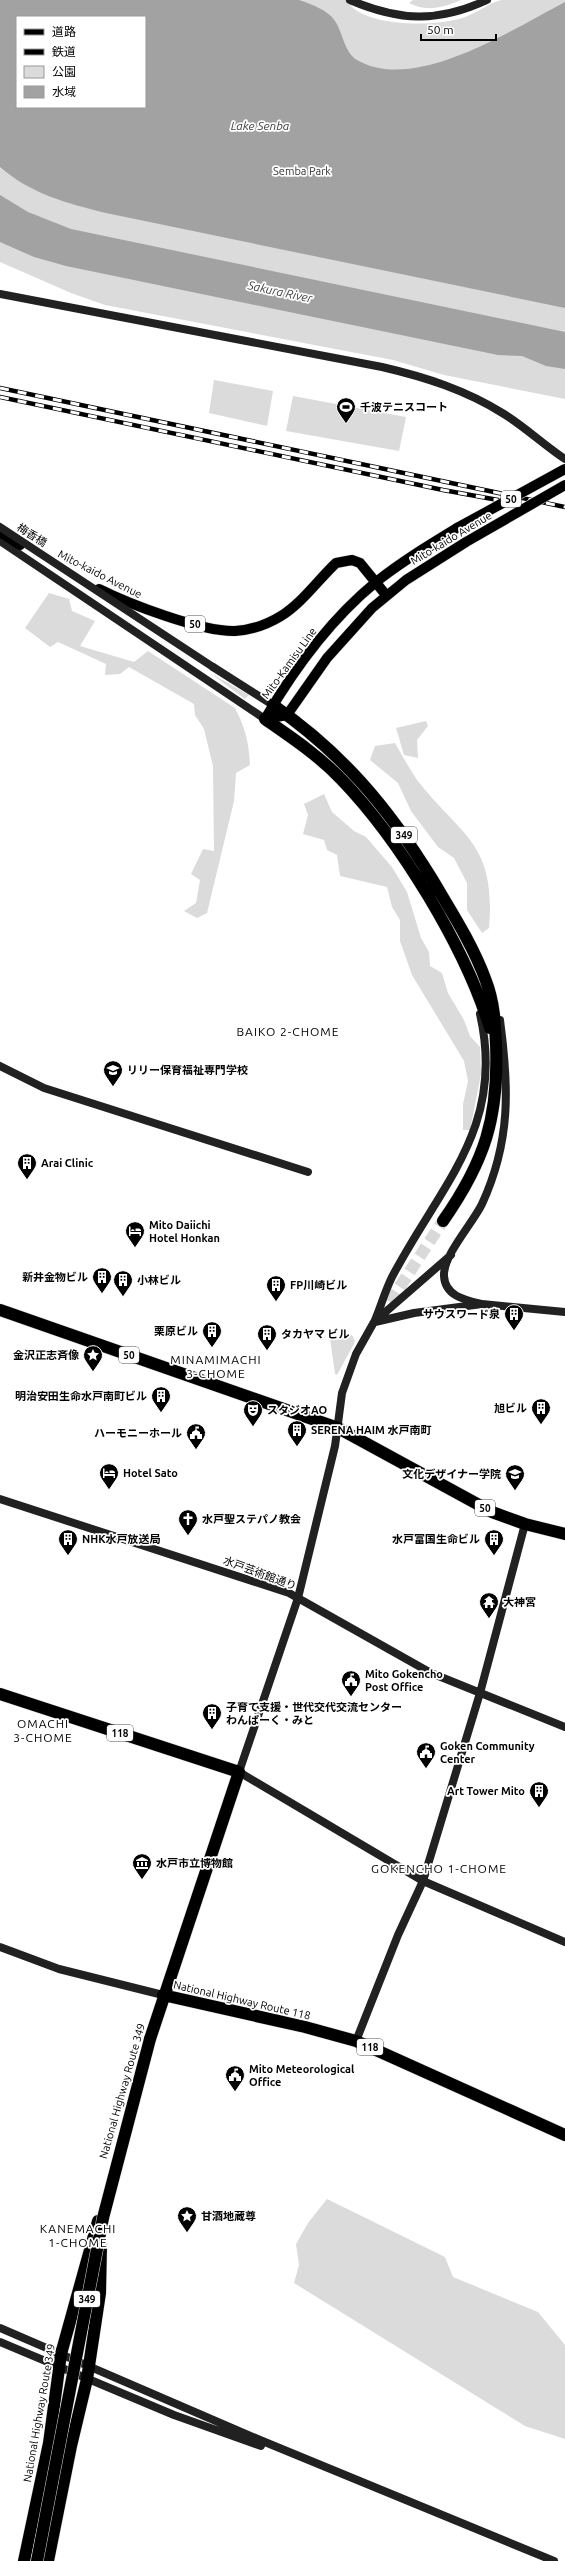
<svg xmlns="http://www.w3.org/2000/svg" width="565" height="2561" font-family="Ubuntu,'Noto Sans JP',sans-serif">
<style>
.green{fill:#dbdbdb;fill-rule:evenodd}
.water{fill:#a2a2a2;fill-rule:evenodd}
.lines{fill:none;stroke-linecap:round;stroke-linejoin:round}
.highway-tunnel{stroke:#d9d9d9;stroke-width:12;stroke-dasharray:12 6;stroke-linecap:butt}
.primary-casing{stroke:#dbdbdb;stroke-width:11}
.highway-casing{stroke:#dbdbdb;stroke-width:13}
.secondary{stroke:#212121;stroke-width:8}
.primary{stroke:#000;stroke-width:10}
.highway{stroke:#000;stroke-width:12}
.rail-casing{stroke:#000;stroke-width:4.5}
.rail{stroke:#fff;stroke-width:3;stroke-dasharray:9;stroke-linecap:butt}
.primary-bridge-casing{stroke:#dbdbdb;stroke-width:11;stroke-linecap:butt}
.highway-bridge-casing{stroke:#dbdbdb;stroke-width:13;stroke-linecap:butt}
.secondary-bridge{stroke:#212121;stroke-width:8}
.primary-bridge{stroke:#000;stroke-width:10}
.highway-bridge{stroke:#000;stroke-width:12}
.labels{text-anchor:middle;stroke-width:3.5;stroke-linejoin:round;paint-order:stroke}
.shield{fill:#fff;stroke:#4c4c4c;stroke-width:1}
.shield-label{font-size:10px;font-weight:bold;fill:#000}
.park-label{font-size:11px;fill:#323232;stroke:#fff}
.poi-label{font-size:11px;font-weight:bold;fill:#000;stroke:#fff;text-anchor:start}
.street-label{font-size:11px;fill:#000;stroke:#fff}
.water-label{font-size:12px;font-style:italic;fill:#434343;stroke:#fff}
.neighbourhood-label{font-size:12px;letter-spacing:1px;fill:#000;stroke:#fff}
</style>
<rect width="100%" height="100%" fill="#fff"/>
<!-- green -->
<path class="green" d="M0,0H355L351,6C371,27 439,27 465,17C477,13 489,3 501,0C519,0 546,0 565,0V399L444,375L393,360L105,305L71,293L0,262ZM17,17H145V107H17Z
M413,0H461C443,8 426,12 409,3Z
M214,380L273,391L267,426L209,413Z
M293,396L406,417L399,451L286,431Z
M49,593L69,599L72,611L95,621L80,646L134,662L148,651L235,708C245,727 249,743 250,765L236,773L234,801L207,913L197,918L184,911L196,903L200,880L191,874L203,849L214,851L213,766L204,729L195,715L194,704L129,667L120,674L105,675L106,664L58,642L50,647L25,628Z
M210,673L249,695L245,699Z
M426,721L428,726L417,740L418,758L404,755L396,728Z
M395,743C402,755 409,768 417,780C463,838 496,843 489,928L482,933L467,910V883L454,858L438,847L411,811L398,783L370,760L375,746Z
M324,794L332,812L354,831L366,837L392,867L407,892L421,938L429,952L430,966L442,973L448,993L464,1020L470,1036L480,1047L481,1074L470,1130H463V1104L468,1081L464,1061L412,975L400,941V920L392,907L387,887L340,876L337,855L327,850L324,840L303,834L308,815L304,804Z
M349,1334L353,1336L355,1342L337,1375L335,1374L330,1338Z
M327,2199L445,2257L453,2277L538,2312L565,2345V2439L525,2426L294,2283L299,2265L296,2244L308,2223Z"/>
<!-- water -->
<path class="water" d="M0,0H299C311,4 328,10 335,21C343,33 344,52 357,60C414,94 513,29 565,2V308L106,213C66,203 31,194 0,167ZM17,17H145V107H17Z
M0,195L28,212L71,229L565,332V369L546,366L522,356L498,355L66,266L34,257L0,242Z"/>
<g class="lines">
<!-- highway-tunnel -->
<path class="highway-tunnel" d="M380,1317L443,1221"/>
<defs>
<path id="primary" d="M0,532L20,545
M99,589C129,604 202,632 235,631C251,630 268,624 281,616C302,603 318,580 336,563L352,560L360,563L386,595
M265,719C294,669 331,619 376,582C401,562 429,545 457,528
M265,719L287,715L327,658L372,608L406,580L466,542"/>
<path id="highway" d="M273,705C342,753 388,807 432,879C451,911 473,945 486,981C494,1002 495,1022 496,1044C499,1117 485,1161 443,1221
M265,719C291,737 318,755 341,779C400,840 465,947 490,1028
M0,1310L338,1428L492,1512L525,1524L565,1534
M0,1694L239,1772L150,2039
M163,1995L305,2027L356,2041L565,2135
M24,2561L49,2443L61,2354L98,2221
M48,2561L71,2446L87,2379L100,2293L101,2245"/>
</defs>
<!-- primary casing -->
<use href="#primary" class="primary-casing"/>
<!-- highway casing -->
<use href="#highway" class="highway-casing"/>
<!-- secondary -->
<path class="secondary" d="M350,0C399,21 438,23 487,0
M0,294L382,367C425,377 466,390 504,414C525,427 544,445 565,459
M0,541L265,719
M213,667L273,705
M0,1066L44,1088L308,1172
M451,1255L374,1322L356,1354L342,1393L335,1446L298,1598L239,1772L423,1881L565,1942
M482,1304C465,1300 445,1296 444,1276C443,1255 473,1223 482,1204C511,1141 509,1087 500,1020
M375,1320C381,1306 385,1291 392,1277C440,1185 506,1128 480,1014
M375,1322L414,1313L482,1304L565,1312
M0,1499L289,1593L431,1673L565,1727
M0,1947L59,1969L163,1995
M356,2041L398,1935L423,1881L480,1693L525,1524
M0,2328L260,2440L554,2561
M0,2342L174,2415L261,2446"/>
<!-- primary -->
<use href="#primary" class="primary"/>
<!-- highway -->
<use href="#highway" class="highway"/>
<defs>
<path id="rail" d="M0,388L565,507
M0,397L443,490L498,500"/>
</defs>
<!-- rail casing -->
<use href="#rail" class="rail-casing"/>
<!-- rail -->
<use href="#rail" class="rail"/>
<defs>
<path id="primary-bridge" d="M457,528L565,469
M466,542L565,485"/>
<path id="highway-bridge" d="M37,2561L103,2218L150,2039"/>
</defs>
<!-- primary-bridge casing -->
<use href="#primary-bridge" class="primary-bridge-casing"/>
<!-- highway-bridge casing -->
<use href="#highway-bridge" class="highway-bridge-casing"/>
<!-- secondary-bridge -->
<path class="secondary-bridge" d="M0,527L213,667"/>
<!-- primary-bridge -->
<use href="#primary-bridge" class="primary-bridge"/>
<!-- highway-bridge -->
<use href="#highway-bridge" class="highway-bridge"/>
</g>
<!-- icons -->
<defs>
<symbol id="stadium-pin" viewBox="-11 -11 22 30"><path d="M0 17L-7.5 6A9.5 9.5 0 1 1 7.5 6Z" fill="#000" stroke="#fff"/><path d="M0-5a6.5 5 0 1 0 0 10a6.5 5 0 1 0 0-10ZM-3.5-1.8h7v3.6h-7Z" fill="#fff"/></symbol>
<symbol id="university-pin" viewBox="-11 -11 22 30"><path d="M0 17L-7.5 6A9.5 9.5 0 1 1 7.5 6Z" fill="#000" stroke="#fff"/><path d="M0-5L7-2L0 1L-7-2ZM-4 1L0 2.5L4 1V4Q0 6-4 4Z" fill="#fff"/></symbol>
<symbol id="building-pin" viewBox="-11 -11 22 30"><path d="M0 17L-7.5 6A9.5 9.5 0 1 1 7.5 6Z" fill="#000" stroke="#fff"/><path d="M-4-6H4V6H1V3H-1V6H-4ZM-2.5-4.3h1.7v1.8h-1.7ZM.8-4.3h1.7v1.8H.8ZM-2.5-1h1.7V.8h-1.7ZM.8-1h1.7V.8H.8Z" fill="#fff"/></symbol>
<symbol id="hotel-pin" viewBox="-11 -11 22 30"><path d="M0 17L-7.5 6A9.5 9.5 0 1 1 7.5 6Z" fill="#000" stroke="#fff"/><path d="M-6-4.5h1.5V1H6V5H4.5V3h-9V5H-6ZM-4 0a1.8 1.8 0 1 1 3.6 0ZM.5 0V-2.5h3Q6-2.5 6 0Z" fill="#fff"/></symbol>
<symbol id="sight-pin" viewBox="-11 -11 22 30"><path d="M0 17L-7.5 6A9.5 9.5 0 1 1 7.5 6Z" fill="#000" stroke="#fff"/><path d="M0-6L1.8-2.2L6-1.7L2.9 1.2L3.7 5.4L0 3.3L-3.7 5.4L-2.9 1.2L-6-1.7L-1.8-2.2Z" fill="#fff"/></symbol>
<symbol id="theatre-pin" viewBox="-11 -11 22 30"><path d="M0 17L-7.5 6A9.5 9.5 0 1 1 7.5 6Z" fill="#000" stroke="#fff"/><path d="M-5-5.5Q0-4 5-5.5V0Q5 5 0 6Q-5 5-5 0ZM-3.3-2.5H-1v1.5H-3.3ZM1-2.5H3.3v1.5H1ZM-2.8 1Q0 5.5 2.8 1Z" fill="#fff"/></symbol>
<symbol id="civic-pin" viewBox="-11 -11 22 30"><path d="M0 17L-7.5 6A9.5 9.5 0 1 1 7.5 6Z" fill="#000" stroke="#fff"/><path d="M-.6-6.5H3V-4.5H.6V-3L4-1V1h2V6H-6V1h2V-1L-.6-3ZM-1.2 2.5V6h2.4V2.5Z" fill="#fff"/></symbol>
<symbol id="church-pin" viewBox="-11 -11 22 30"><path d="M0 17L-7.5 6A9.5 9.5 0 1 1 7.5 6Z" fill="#000" stroke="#fff"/><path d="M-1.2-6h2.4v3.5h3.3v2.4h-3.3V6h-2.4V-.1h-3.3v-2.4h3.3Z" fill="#fff"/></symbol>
<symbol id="temple-pin" viewBox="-11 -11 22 30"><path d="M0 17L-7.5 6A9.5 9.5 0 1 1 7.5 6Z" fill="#000" stroke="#fff"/><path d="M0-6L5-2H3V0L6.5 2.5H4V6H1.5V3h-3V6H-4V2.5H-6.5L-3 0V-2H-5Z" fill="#fff"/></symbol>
<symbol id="museum-pin" viewBox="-11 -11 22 30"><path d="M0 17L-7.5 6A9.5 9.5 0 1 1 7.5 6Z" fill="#000" stroke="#fff"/><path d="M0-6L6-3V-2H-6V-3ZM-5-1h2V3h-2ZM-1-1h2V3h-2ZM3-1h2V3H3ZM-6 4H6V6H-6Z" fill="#fff"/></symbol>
</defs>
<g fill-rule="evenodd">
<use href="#stadium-pin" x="335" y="396" width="22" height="30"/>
<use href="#university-pin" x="102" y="1059" width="22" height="30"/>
<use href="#building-pin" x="16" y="1152" width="22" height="30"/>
<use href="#hotel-pin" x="124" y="1220" width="22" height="30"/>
<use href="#building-pin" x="91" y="1266" width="22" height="30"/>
<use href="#building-pin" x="112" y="1269" width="22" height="30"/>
<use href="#building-pin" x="265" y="1274" width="22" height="30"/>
<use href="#building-pin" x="503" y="1303" width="22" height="30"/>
<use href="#building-pin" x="201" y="1320" width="22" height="30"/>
<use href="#building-pin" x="256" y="1323" width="22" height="30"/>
<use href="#sight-pin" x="82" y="1344" width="22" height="30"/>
<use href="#building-pin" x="150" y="1385" width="22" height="30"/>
<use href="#building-pin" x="530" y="1397" width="22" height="30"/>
<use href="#theatre-pin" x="242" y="1399" width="22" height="30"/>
<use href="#building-pin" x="286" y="1419" width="22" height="30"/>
<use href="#civic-pin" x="185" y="1422" width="22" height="30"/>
<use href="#hotel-pin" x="98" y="1462" width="22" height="30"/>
<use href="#university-pin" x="504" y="1463" width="22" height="30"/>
<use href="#church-pin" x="177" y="1508" width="22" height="30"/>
<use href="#building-pin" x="57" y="1528" width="22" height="30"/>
<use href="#building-pin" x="483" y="1528" width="22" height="30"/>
<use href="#temple-pin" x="478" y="1591" width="22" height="30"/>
<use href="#civic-pin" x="340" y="1669" width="22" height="30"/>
<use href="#building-pin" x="201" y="1702" width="22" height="30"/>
<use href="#civic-pin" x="415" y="1741" width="22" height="30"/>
<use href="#building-pin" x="528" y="1780" width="22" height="30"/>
<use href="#museum-pin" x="131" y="1852" width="22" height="30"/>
<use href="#civic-pin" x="224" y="2064" width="22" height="30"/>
<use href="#sight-pin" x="176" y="2205" width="22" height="30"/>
</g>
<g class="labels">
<!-- shield labels -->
<g class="shield">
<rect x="501" y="491" width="20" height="16" rx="3"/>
<rect x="185" y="616" width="20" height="16" rx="3"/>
<rect x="391" y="827" width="26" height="16" rx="3"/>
<rect x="119" y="1347" width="20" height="16" rx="3"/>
<rect x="475" y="1500" width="20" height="16" rx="3"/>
<rect x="107" y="1725" width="26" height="16" rx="3"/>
<rect x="357" y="2039" width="26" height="16" rx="3"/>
<rect x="74" y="2291" width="26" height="16" rx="3"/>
</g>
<g class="shield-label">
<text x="511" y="503">50</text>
<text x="195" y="628">50</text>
<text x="404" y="839">349</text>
<text x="129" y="1359">50</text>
<text x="485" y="1512">50</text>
<text x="120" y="1737">118</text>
<text x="370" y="2051">118</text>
<text x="87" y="2303">349</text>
</g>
<!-- park labels -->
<g class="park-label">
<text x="302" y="175">Semba Park</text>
</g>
<!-- poi labels -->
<g class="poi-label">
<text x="360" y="411">千波テニスコート</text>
<text x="127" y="1074">リリー保育福祉専門学校</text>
<text x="41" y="1167">Arai Clinic</text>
<text x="149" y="1229">Mito Daiichi<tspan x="149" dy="13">Hotel Honkan</tspan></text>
<text x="88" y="1281" text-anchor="end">新井金物ビル</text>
<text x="137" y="1284">小林ビル</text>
<text x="290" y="1289">FP川崎ビル</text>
<text x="500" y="1318" text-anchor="end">サウスワード泉</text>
<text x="198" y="1335" text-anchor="end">栗原ビル</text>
<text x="281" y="1338">タカヤマ ビル</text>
<text x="79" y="1359" text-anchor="end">金沢正志斉像</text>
<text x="147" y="1400" text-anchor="end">明治安田生命水戸南町ビル</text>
<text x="527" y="1412" text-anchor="end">旭ビル</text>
<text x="267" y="1414">スタジオAO</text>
<text x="311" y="1434">SERENA HAIM 水戸南町</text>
<text x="182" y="1437" text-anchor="end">ハーモニーホール</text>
<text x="123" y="1477">Hotel Sato</text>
<text x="501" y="1478" text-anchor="end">文化デザイナー学院</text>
<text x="202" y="1523">水戸聖ステパノ教会</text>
<text x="82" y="1543">NHK水戸放送局</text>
<text x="480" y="1543" text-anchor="end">水戸富国生命ビル</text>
<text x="503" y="1606">大神宮</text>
<text x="365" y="1678">Mito Gokencho<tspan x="365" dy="13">Post Office</tspan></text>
<text x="226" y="1711">子育て支援・世代交代交流センター<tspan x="226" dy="13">わんぱーく・みと</tspan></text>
<text x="440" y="1750">Goken Community<tspan x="440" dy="13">Center</tspan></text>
<text x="525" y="1795" text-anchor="end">Art Tower Mito</text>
<text x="156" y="1867">水戸市立博物館</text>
<text x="249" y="2073">Mito Meteorological<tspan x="249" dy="13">Office</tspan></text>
<text x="201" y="2220">甘酒地蔵尊</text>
</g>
<!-- street labels -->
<g class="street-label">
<text transform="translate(32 535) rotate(33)" y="4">梅香橋</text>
<text transform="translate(451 538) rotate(-31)" y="4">Mito-kaido Avenue</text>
<text transform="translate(100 574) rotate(27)" y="4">Mito-kaido Avenue</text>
<text transform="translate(289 663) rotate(-54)" y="4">Mito-Kamisu Line</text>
<text transform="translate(260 1573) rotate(20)" y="4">水戸芸術館通り</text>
<text transform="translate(242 2000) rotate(13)" y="4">National Highway Route 118</text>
<text transform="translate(122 2091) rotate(-74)" y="4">National Highway Route 349</text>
<text transform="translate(39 2413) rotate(-80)" y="4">National Highway Route 349</text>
</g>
<!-- water labels -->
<g class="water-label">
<text x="260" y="130">Lake Senba</text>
<text transform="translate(280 292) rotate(12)" y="4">Sakura River</text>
</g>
<!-- neighbourhood labels -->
<g class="neighbourhood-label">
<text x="288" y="1036">BAIKO 2-CHOME</text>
<text x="216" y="1364">MINAMIMACHI<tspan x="216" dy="14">3-CHOME</tspan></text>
<text x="43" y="1728">OMACHI<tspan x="43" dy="14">3-CHOME</tspan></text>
<text x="439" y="1873">GOKENCHO 1-CHOME</text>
<text x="78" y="2233">KANEMACHI<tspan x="78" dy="14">1-CHOME</tspan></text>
</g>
</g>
<!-- legend -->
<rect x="16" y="16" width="130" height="92" fill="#ffffff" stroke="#999999"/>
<rect x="24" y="29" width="20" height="6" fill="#000000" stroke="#999999"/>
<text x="52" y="36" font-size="12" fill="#000000">道路</text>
<rect x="24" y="49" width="20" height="6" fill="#000000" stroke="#999999"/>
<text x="52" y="56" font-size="12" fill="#000000">鉄道</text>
<rect x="24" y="66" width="20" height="12" fill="#dbdbdb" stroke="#999999"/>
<text x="52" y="76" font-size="12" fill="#000000">公園</text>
<rect x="24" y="86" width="20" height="12" fill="#a2a2a2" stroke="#999999"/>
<text x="52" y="96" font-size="12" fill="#000000">水域</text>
<!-- scale -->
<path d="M421 34v6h75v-6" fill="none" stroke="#000000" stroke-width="2"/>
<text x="427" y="34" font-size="12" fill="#000000" stroke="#ffffff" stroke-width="3" paint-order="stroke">50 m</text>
</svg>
